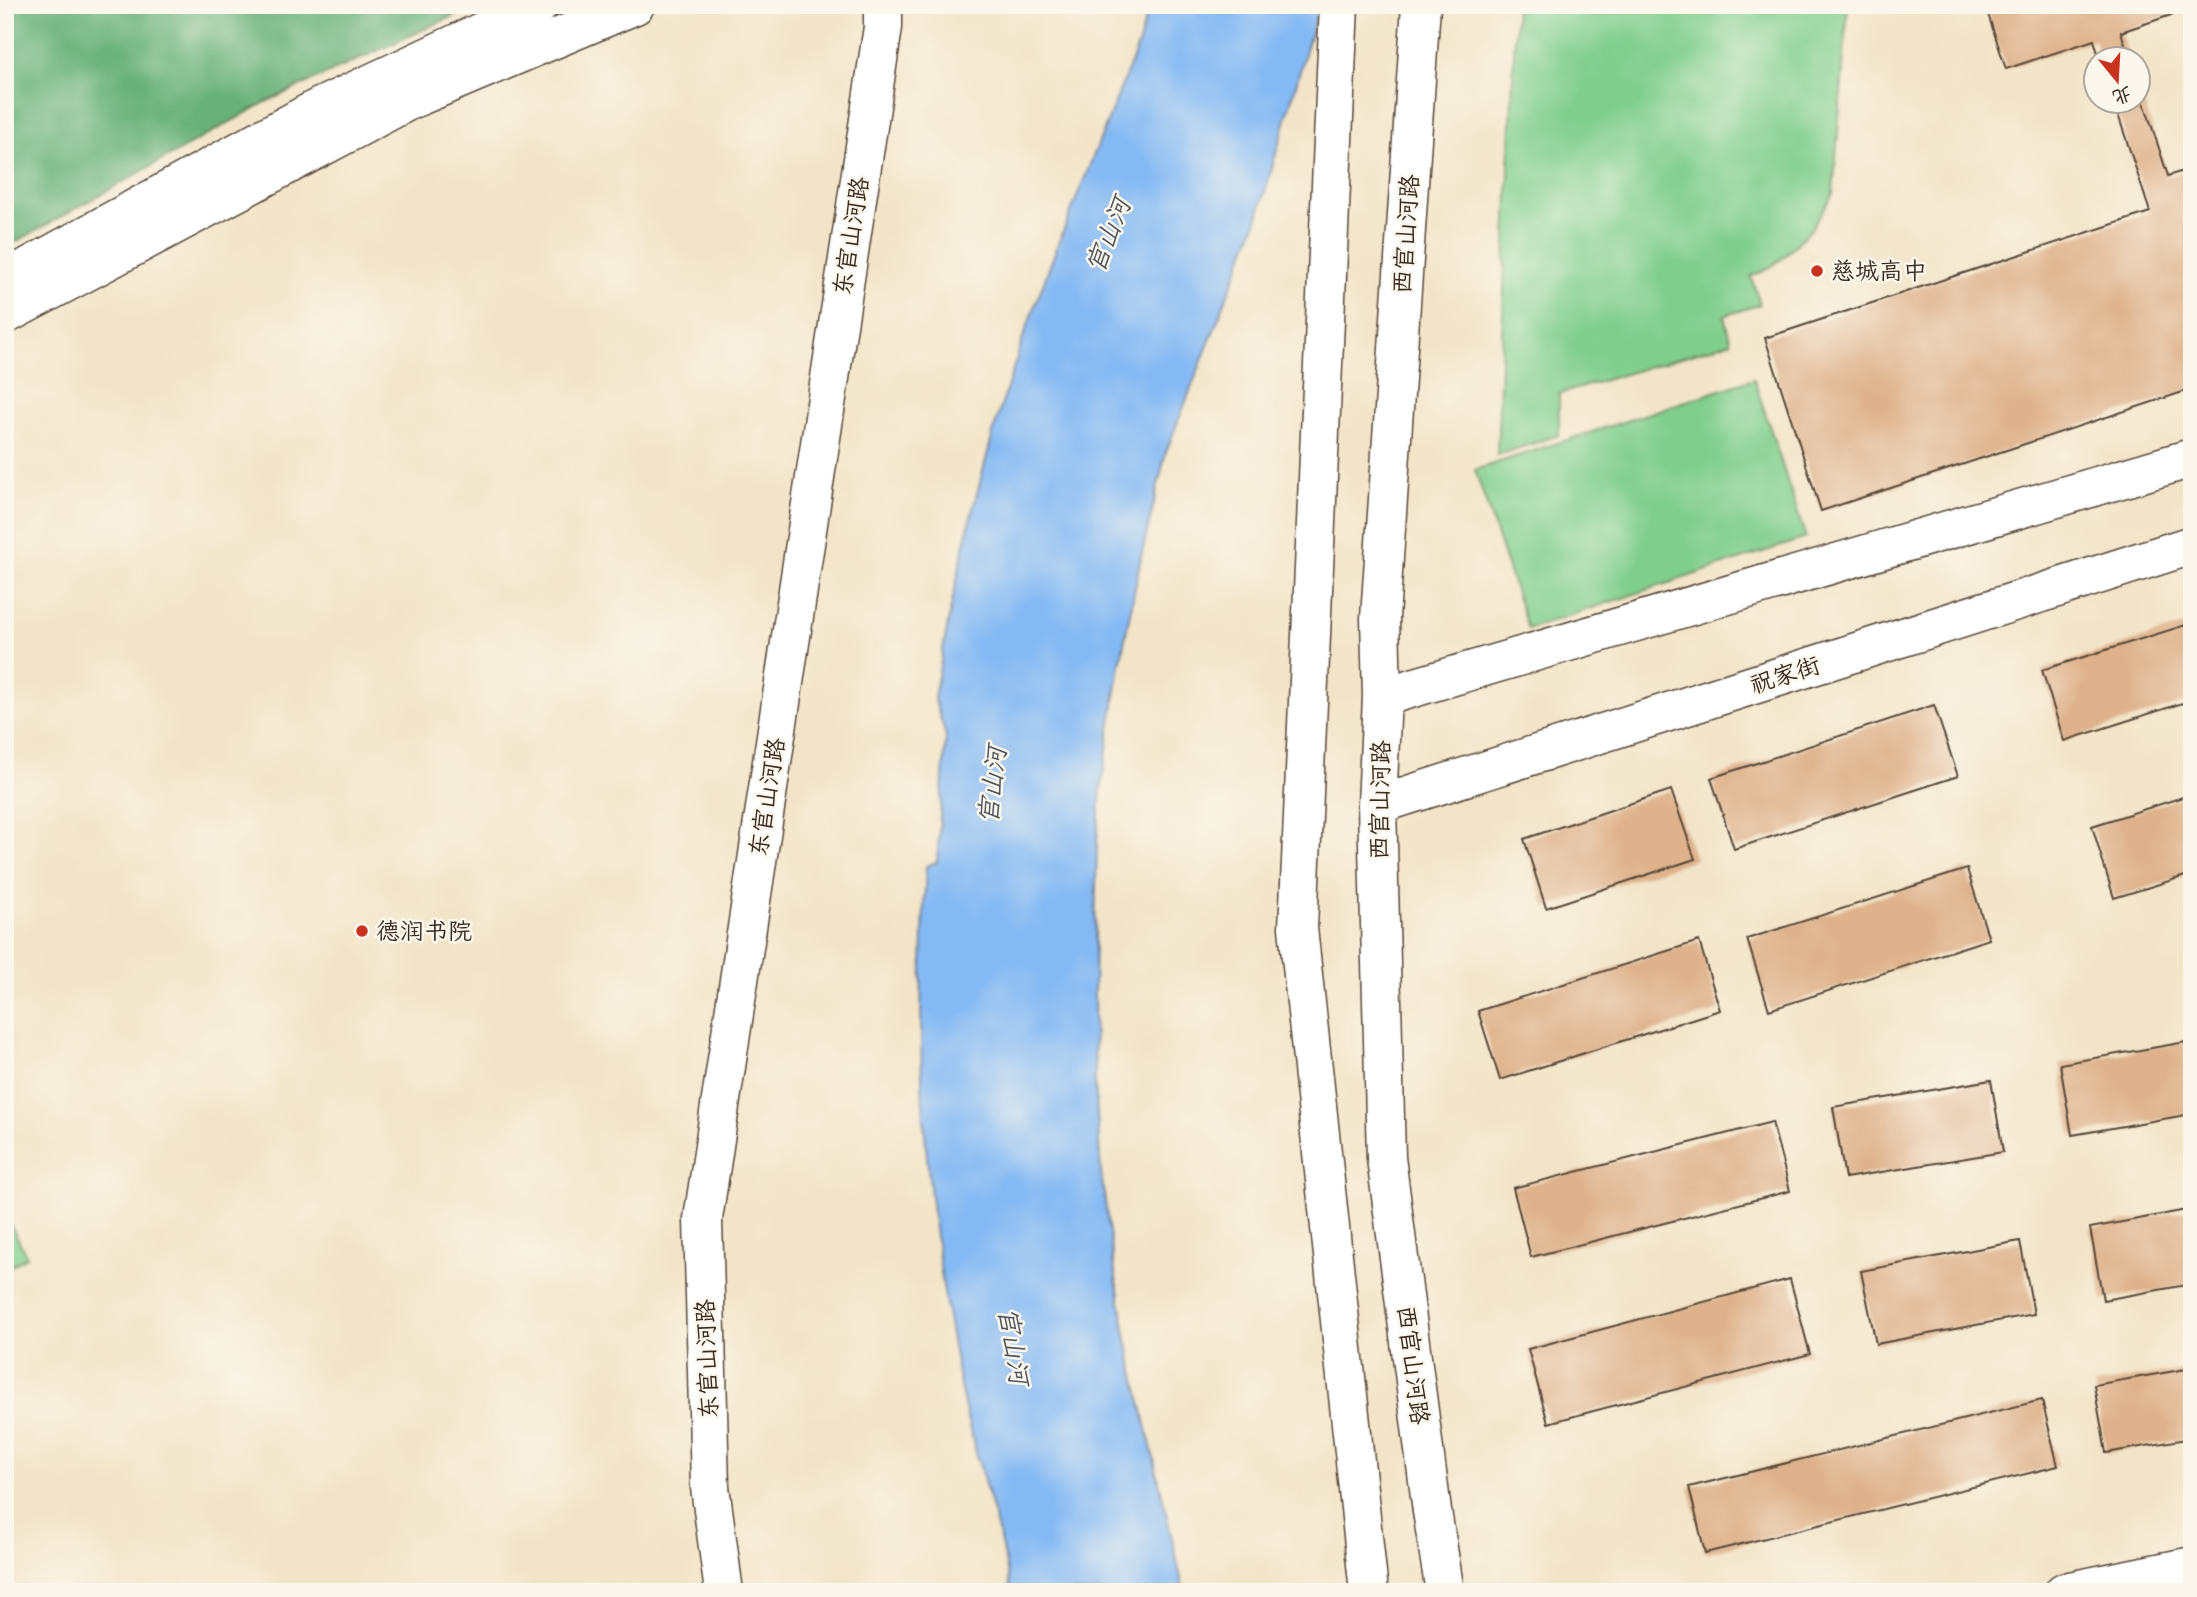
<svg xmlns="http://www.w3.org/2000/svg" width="2197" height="1597" font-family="'Shantell Sans','LXGW WenKai TC',sans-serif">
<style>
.green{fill:#80ce8e;stroke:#5e7c56;stroke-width:2}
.forest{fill:#68b179;stroke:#526e4c;stroke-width:2}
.water{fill:#85b9f3;stroke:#607288;stroke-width:2}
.building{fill:#deb28c}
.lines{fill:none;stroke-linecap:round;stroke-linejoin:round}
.minor-casing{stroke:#564638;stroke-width:41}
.minor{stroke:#fff;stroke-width:38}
.poi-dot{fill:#c8321e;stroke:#fbf7ec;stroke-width:2.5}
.labels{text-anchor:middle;stroke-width:5;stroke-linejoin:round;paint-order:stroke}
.street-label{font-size:24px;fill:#3b2a1e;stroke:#fbf7ec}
.poi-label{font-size:24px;fill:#3b2a1e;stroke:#fbf7ec;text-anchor:start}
.water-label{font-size:26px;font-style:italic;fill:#51555e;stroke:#fbf7ec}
</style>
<rect width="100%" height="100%" fill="#fbf7ec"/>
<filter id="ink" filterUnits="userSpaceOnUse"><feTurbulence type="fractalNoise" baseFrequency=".0143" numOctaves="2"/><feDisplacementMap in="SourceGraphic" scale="14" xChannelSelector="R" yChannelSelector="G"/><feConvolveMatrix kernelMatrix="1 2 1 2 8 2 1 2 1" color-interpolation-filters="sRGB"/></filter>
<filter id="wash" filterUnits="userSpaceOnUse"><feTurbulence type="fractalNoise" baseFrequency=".00686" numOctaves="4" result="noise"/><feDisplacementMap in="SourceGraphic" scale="28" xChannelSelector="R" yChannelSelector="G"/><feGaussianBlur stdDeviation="1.57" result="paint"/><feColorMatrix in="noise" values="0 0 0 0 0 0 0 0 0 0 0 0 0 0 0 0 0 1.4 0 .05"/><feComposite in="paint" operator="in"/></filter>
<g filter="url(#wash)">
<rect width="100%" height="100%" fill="#f2e4c8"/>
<!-- green -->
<path class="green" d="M1516,5H1848L1833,194L1812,228L1784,257L1766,270L1751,276L1760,304L1724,316L1731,342L1559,394V435L1497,455Z
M1754,379L1806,538L1528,629L1475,470Z
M5,1214L27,1257L7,1268L5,1301Z"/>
<!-- forest -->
<path class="forest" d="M5,5H477L268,101L5,248Z"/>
<!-- water -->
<path class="water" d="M1149,5H1319L1256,223L1166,452L1141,557L1120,664L1101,789L1097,840L1094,993L1095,1083L1101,1172L1113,1261L1127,1340L1184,1592H1011C1000,1523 974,1458 961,1390C943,1296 929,1201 923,1106C919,1026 922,946 926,866L937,862L946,736L934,698L951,607L971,516L995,426L1023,338L1058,244L1139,43Z"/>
<g id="blocks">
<!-- building -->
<path class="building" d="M1985,5H2192V8L2121,32L2130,60H2100L2094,40L2006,69Z
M2138,84L2168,176L2192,168V389L1821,511L1765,338L2150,212L2114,102H2138Z
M2192,623V700L2064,741L2042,670Z
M1934,705L1958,776L1734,849L1711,778Z
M1671,790L1695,859L1546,908L1524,839Z
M2192,794V874L2114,898L2092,826Z
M1967,869L1989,939L1769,1010L1747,939Z
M1699,941L1720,1010L1500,1080L1478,1011Z
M2192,1041V1114L2072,1135L2060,1064Z
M1991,1080L2003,1152L1845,1178L1833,1107Z
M1772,1122L1790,1191L1531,1257L1513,1188Z
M2192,1209V1284L2103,1300L2090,1228Z
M2020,1241L2034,1314L1876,1344L1861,1271Z
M1790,1279L1810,1354L1548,1423L1528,1349Z
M2192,1368V1438L2106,1453L2094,1385Z
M2042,1400L2058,1466L1705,1553L1689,1487Z"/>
</g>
</g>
<g filter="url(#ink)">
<use href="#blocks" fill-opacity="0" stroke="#564638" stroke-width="2"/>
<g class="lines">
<defs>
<path id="minor" d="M1339,5L1298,928L1369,1592
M1421,5L1380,618L1382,697L1377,805L1386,1158L1432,1511L1445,1592
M5,280L320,107L539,5
M5,315L410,100L635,5
M1382,697L2192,458
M1377,805L2192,545
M724,1592L710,1487L703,1219L883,27V5
M2064,1592L2192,1566"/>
</defs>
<!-- minor casing -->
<use href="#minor" class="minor-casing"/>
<!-- minor -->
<use href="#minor" class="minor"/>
</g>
</g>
<!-- markers -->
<g class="poi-dot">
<circle cx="1817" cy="271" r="7"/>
<circle cx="362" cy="931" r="7"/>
</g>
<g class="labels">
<!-- street labels -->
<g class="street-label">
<text transform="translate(1406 234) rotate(-86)" y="8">西官山河路</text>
<text transform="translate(851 236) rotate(-81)" y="8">东官山河路</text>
<text transform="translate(1785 675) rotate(-18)" y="8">祝家街</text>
<text transform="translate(767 797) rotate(-81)" y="8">东官山河路</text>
<text transform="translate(1380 800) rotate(-89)" y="8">西官山河路</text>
<text transform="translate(707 1359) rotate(-92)" y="8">东官山河路</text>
<text transform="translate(1413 1365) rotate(83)" y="8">西官山河路</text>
</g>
<!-- poi labels -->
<g class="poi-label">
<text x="1831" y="279">慈城高中</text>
<text x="376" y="939">德润书院</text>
</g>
<!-- water labels -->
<g class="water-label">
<text transform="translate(1108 235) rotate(-68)" y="9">官山河</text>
<text transform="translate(992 785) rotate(-83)" y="9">官山河</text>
<text transform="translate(1014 1346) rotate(81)" y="9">官山河</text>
</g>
</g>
<!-- margin -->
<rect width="2197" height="1597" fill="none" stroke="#fbf7ec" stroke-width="28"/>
<!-- north arrow -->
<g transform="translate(2117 80) rotate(162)"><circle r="33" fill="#fbf7ec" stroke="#aea59a" stroke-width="2"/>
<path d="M0-5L12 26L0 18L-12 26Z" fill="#c8321e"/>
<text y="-10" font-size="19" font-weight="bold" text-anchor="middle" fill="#3b2a1e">北</text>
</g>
</svg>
